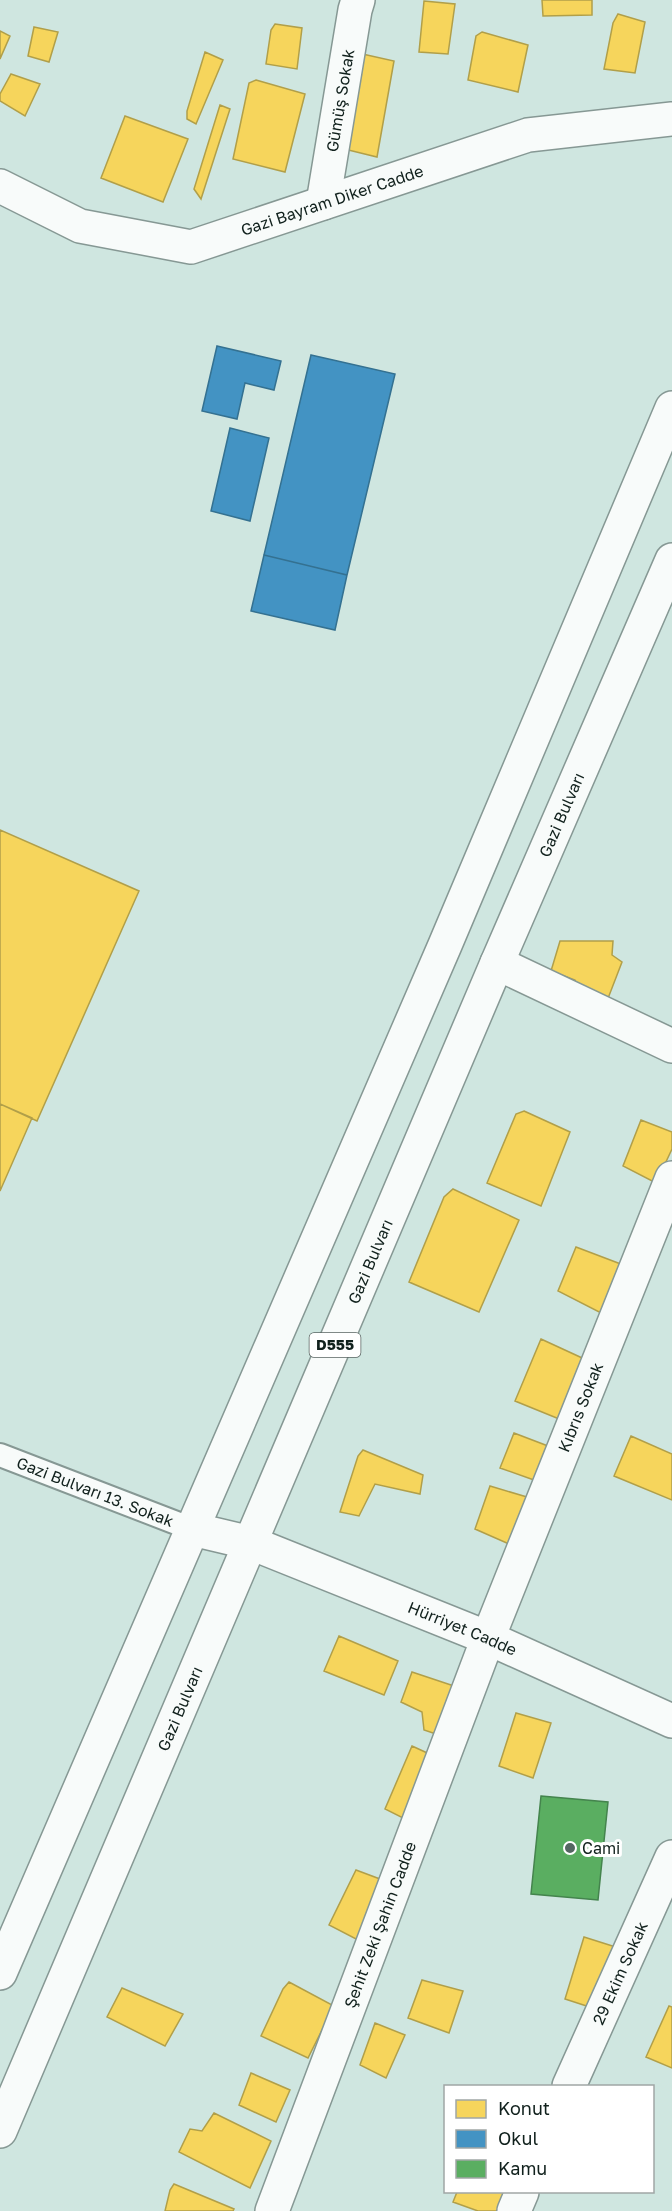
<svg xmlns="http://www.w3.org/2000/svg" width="672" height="2211" font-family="'Golos Text',sans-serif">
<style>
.homes{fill:#f6d55c;stroke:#b19f49;stroke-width:1.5}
.schools{fill:#4393c3;stroke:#347191;stroke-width:1.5}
.public{fill:#5aae61;stroke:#44844d;stroke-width:1.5}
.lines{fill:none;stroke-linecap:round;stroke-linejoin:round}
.service-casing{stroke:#869894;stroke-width:26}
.minor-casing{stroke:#869894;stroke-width:36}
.primary-casing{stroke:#869894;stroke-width:36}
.service{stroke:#f8fbfa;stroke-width:22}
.minor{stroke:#f8fbfa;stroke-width:33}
.primary{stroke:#f8fbfa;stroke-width:33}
.poi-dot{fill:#546661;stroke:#fff;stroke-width:2}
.labels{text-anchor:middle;stroke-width:6;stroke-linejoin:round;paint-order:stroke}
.shield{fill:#fff;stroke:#586461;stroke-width:1.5}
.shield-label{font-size:15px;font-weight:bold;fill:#11211d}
.street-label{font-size:16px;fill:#11211d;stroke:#fff}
.poi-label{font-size:16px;fill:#11211d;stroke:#fff;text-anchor:start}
</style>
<rect width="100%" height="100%" fill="#cfe6e0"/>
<!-- homes -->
<path class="homes" d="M542,0H592V15L543,16Z
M424,1L455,4L448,54L419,52Z
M618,14L645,22L635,73L604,69L613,23Z
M275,24L302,28L297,69L266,64L271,30Z
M34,27L58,32L49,62L28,56Z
M0,31L10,36L0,59Z
M482,32L528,45L518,92L468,80L476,36Z
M205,52L223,60L196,124L187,119V111Z
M358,53L394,61L377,157L336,147Z
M11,74L40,84L25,116L0,101V94Z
M256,80L305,94L285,172L233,159L249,83Z
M220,105L230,109L201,199L194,189Z
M125,116L188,139L163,202L101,178Z
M0,830L139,891L37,1121L0,1104Z
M560,941H613L612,955L622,962L607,1001L582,996L575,980L551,971Z
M0,1104L32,1118L0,1191Z
M524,1111L570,1132L541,1206L487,1183L516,1114Z
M641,1120L672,1132V1149L656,1183L623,1166Z
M453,1189L519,1220L479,1312L409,1282L444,1197Z
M576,1247L626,1266L605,1315L558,1291Z
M541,1339L593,1363L569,1423L515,1401Z
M514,1433L548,1446L534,1480L500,1468Z
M631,1436L672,1454V1500L614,1476Z
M363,1450L423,1475L420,1494L375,1484L359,1516L340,1512L358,1456Z
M490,1486L527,1497L509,1544L475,1529Z
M339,1636L398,1661L384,1695L324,1671Z
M412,1672L466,1690L448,1738L424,1730L422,1712L401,1702Z
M516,1713L551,1723L533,1778L499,1766Z
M412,1746L436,1757L409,1821L385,1809Z
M356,1870L388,1882L358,1940L329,1925Z
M584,1937L622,1949L602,2011L565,1999Z
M422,1980L463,1991L449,2033L408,2018Z
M289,1982L334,2006L308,2058L261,2036L283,1989Z
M122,1988L183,2014L165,2046L107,2017Z
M669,2006L672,2007V2068L646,2057Z
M375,2023L405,2035L386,2078L360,2065Z
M251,2073L290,2090L276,2122L239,2105Z
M214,2113L271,2141L250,2188L179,2152L190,2129L202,2131Z
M174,2184L234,2209L233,2211H165L170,2190Z
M457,2192H514L506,2211H478L453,2202Z"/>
<!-- schools -->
<path class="schools" d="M217,346L281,361L274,390L245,383L237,419L202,411Z
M311,355L395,374L347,575L264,555Z
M230,428L269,438L250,521L211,511Z
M264,555L347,575L335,630L251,611Z"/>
<!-- public -->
<path class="public" d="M541,1796L608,1802L598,1900L531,1894Z"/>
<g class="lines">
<defs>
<g id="service">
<path id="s1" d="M0,1455L192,1529"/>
</g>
<g id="minor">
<path id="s2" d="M0,186L80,226L191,247L528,135L672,119"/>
<path id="s3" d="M323,203L355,10L358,0"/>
<path d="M497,963L672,1046"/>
<path id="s4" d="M251,1543L488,1638L672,1721"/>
<path id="s5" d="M569,2086L672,1857"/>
<path id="s6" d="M272,2211L488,1638L672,1178"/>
<path d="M514,2211L522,2192"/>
</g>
<g id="primary">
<path d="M192,1529L251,1543"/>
<path d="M0,1973L445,945L672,408"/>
<path id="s7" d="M0,2131L497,963L672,560"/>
</g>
</defs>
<!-- service casing -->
<use href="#service" class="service-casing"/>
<!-- minor casing -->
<use href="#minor" class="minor-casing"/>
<!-- primary casing -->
<use href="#primary" class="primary-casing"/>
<!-- service -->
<use href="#service" class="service"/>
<!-- minor -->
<use href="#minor" class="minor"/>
<!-- primary -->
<use href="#primary" class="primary"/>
</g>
<!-- markers -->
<circle class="poi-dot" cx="570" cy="1848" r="6"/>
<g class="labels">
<!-- shield labels -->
<rect class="shield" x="309.5" y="1333" width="51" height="24" rx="4.5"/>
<g class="shield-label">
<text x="335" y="1350">D555</text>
</g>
<!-- street labels -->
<g class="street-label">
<text dy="6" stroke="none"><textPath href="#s3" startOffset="104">Gümüş Sokak</textPath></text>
<text dy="6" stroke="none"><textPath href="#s2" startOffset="351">Gazi Bayram Diker Cadde</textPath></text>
<text dy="6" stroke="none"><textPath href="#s7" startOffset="1431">Gazi Bulvarı</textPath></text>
<text dy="6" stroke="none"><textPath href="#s7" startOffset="945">Gazi Bulvarı</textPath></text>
<text dy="6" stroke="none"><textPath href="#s6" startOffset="861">Kıbrıs Sokak</textPath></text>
<text dy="6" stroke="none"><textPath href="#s1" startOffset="102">Gazi Bulvarı 13. Sokak</textPath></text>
<text dy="6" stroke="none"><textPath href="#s4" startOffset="228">Hürriyet Cadde</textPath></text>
<text dy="6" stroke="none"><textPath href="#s7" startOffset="459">Gazi Bulvarı</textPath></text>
<text dy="6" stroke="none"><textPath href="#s6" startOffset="306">Şehit Zeki Şahin Cadde</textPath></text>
<text dy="6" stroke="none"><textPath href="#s5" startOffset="124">29 Ekim Sokak</textPath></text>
</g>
<!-- poi labels -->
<g class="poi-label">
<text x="582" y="1854">Cami</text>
</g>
</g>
<!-- legend -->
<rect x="444" y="2085" width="210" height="108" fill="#ffffff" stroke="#a0a6a5" stroke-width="1.5"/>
<rect x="456" y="2100" width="30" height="18" fill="#f6d55c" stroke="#a0a6a5" stroke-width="1.5"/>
<text x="498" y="2115" font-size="18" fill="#11211d">Konut</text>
<rect x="456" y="2130" width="30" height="18" fill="#4393c3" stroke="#a0a6a5" stroke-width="1.5"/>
<text x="498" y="2145" font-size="18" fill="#11211d">Okul</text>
<rect x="456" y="2160" width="30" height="18" fill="#5aae61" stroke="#a0a6a5" stroke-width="1.5"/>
<text x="498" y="2175" font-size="18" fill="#11211d">Kamu</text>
</svg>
